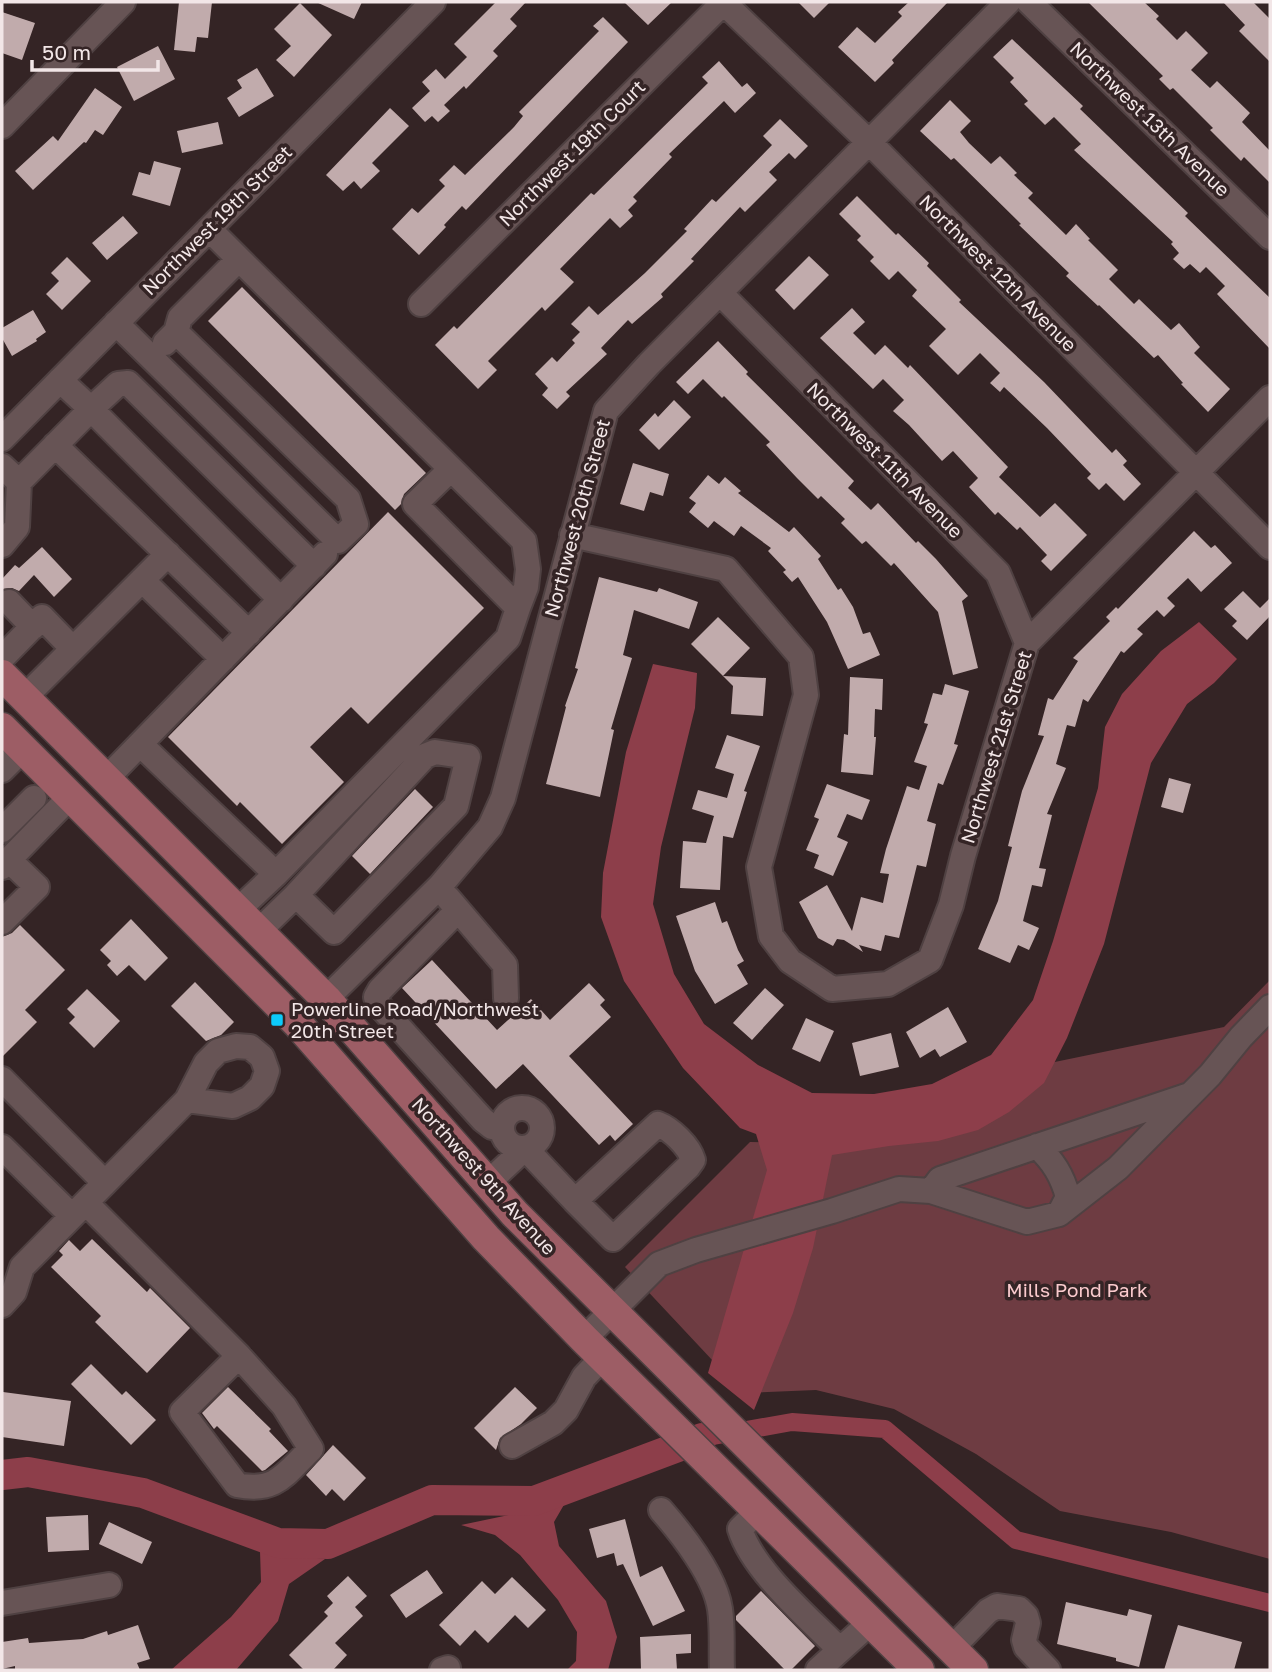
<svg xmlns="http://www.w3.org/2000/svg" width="1272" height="1672" font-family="'Golos Text',sans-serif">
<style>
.green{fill:#6e3c42}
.water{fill:#8d3e4a}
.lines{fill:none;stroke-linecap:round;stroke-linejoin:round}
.canal{stroke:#8d3e4a;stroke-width:18}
.river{stroke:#8d3e4a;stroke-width:30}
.building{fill:#c1abac}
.minor-casing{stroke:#4f4142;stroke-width:28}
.major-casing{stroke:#4f4142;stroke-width:33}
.minor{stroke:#675455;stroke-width:24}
.major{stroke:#9d5d65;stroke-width:30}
.poi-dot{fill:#0dcafa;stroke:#342425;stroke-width:2.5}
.labels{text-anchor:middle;stroke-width:7;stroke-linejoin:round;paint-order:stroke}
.street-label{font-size:19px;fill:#f2e6e7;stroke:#342425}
.poi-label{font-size:19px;fill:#f2e6e7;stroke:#342425;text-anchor:start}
.park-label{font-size:19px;fill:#facacd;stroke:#342425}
</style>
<rect width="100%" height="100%" fill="#342425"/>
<!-- green -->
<path class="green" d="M1270,980V1559L1171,1532L1060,1511L976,1454L894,1409L816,1390L743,1393L625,1267L750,1142L838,1144L1045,1064L1224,1027Z"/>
<!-- water -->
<path class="water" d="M1199,622L1237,659L1214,683L1187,704L1151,763L1104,944L1067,1038L1044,1083L1009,1112L978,1130L938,1141L889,1146L832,1155L813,1248L793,1313L754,1410L708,1373L767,1170L756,1134L740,1128L683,1068L624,981L601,917L603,873L626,752L653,664L697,673L695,708L661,847L653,904L674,974L704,1024L758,1065L812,1093L874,1094L932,1084L991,1055L1033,1000L1053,941L1098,788L1105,727L1122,694L1161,651Z
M565,1503L554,1522L559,1546L606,1601L617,1637L608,1670H567L576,1661L577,1632L558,1600L520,1555L495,1535L461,1525Z
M260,1551L325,1559L289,1584L278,1621L236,1670H171L231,1617L261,1582Z"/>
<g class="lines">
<!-- canal -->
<path class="canal" d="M702,1438L792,1422L885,1429L1016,1540L1270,1603"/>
<!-- river -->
<path class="river" d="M2,1475L28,1472L143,1493L278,1543L328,1544L432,1500L534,1501L702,1438"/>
</g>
<!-- building -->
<path class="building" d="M179,2H212L208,38L197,37L195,52L174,50Z
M316,2H362L354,19Z
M496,2H526L510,19L517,26L493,51L498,56L466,89L464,86L444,105L450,111L438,122L432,116L425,122L412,108L430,91L422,82L436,69L445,79L467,57L454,44Z
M624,2H672L648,25Z
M798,2H830L814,18Z
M909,2H948L892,60L894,63L875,82L838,47L857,27L875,43L902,16L898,12Z
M1088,2H1144L1159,16L1156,19L1177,40L1186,31L1208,53L1191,70L1210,88L1217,81L1250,113L1242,122L1270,151V183L1244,157L1241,161L1210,130L1213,128L1173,88L1170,90L1159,79L1163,76Z
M1223,2H1253L1270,19V62L1239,31L1245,25Z
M300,3L332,35L294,77L276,60L291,46L274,29Z
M2,12L35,23L22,60L2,53Z
M603,17L628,42L466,210L462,206L444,225L446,227L419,255L392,229L412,208L418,213L445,186L439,180L454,165L465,175L514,127L523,116L519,112L599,31L593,26Z
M1012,39L1083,106L1080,109L1188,213L1185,216L1270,298V349L1217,294L1225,286L1206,267L1200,273L1190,264L1184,269L1173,259L1179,253L1171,244L1173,242L1074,150L1081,144L1054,117L1045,125L1024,104L1028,101L1010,82L1014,78L993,57Z
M158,46L175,79L134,101L117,67Z
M719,61L742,87L747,83L756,93L735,113L724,101L669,154L672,157L633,197L637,201L628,210L633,216L620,228L610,218L560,269L574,282L545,311L542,307L488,361L497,370L478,389L435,345L454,326L457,329L591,193L594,195L708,83L702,77Z
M257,68L274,96L239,117L227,98L242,88L237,80Z
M95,88L122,107L103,135L95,130L86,143L84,142L33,190L15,171L53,136L58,141Z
M950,100L971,121L960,132L969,143L991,164L1000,156L1017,173L1014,175L1033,193L1028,198L1066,235L1076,224L1090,239L1088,240L1118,270L1109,279L1134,304L1139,299L1171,330L1179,323L1200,347L1194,353L1230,389L1208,412L1181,384L1183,383L1158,355L1154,358L1099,305L1098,306L1066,276L1069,273L1019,225L1021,224L954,158L951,160L920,131Z
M390,108L409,126L372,163L380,171L361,189L354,181L343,191L326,175Z
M780,119L808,146L795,159L789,153L769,172L777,180L745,212L740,207L691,259L694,261L661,294L663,297L632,324L628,320L601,348L607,354L566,392L570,396L557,409L542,395L548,388L535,374L552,357L557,362L575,343L572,340L580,332L571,324L589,306L598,315L645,273L687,231L684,229L712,199L716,202L772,145L763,136Z
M218,122L223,144L182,153L177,131Z
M154,161L181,168L170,206L132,195L139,172L150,175Z
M857,196L896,235L898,233L929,263L927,266L961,300L959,302L1044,382L1112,453L1116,449L1127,461L1123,465L1141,484L1124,501L1106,483L1099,490L1087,478L1091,474L1047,428L1004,387L1000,392L990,383L1000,373L980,353L958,375L929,346L946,329L912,296L917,290L898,271L889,280L870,261L874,257L857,240L861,236L839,214Z
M123,216L138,233L107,260L92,243Z
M809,256L829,275L794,310L775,290Z
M67,257L91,281L62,310L46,294L59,281L51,273Z
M242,287L426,473L404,494L401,504L395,510L208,321Z
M852,308L865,322L853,333L875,355L885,345L908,368L910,365L1008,467L999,477L1040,517L1055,503L1087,535L1051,571L1041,561L1047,555L1020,527L1017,530L998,512L995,515L969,487L978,478L953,451L942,461L909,425L893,411L904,400L883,379L873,389L820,338Z
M33,310L46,332L36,339L37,341L12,356L2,338V328Z
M718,341L748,372L746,374L854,481L848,488L871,510L878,503L916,543L918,541L936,559L968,596L962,601L978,668L953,675L938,612L894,563L891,566L866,541L862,544L841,523L845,519L821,496L818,499L797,478L766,445L770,442L724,396L722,398L703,379L688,394L676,382Z
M674,400L691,417L659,450L639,430L655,413L658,417Z
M633,463L669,474L663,496L650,492L644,511L620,504Z
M708,475L719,484L725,477L741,491L738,493L789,532L794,527L821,556L818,559L838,590L841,588L853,607L863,634L870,632L880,655L848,669L827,622L798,577L792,582L783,572L786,570L768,551L771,548L741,526L734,536L714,521L708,528L689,512L696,503L689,498Z
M388,512L484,608L368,724L351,707L310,747L344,782L282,844L240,802L237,806L168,737Z
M1194,531L1211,548L1215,545L1232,563L1201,592L1188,578L1167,598L1175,606L1164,617L1157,610L1137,629L1143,634L1124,653L1121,651L1088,702L1083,699L1075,727L1067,725L1056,764L1066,768L1047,814L1052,815L1039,868L1046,869L1042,887L1032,885L1023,921L1039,928L1029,950L1018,945L1010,963L978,949L998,901L1012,847L1008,846L1022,791L1044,736L1038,735L1048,698L1053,700L1078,661L1073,658L1110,621L1106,617L1116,607L1118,609Z
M42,547L72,579L54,597L34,575L19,591L12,588L2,589V579L15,565L19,568Z
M599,577L657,592L659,588L698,602L689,629L634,610L623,655L632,658L611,729L614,730L600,797L546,784L566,707L565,706L578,669L575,668Z
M1243,591L1260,608L1270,598V616L1247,640L1232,626L1237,621L1224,609Z
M718,617L750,648L723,676L766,678L763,716L731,714L733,686L691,644Z
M850,677L883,679L882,710L875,709L874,737H876L873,775L841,772L844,734L848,735Z
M945,684L969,691L954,744L958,745L943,785L938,783L927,821L936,824L926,867L917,865L899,938L885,935L881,951L859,945L863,952L844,940L837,939L833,946L818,938L799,902L827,885L852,931L861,897L883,903L889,874L880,873L886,849L907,786L919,790L927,766L914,762L928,724L924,723L933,693L942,695Z
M727,735L760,746L744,791L747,792L733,838L723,836L720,890L680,888L683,841L706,843L714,816L692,809L698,790L727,798L734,774L715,768Z
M1169,778L1191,784L1183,813L1161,807Z
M827,784L870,800L862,820L847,814L837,837L848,842L833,876L814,868L819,855L806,850L819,819L814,817Z
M415,789L433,807L370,874L352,856Z
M715,902L722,923L727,921L738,950L744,961L737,965L748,984L715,1004L695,971L676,916Z
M131,919L168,958L145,981L129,965L117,976L107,965L111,961L100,950Z
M20,925L65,970L25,1010L37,1022L2,1057V937L12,933Z
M432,960L497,1030L531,999L550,1020L589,983L605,1000L600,1005L611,1017L569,1056L633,1124L615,1141L610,1135L599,1145L523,1064L496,1089L402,988Z
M195,982L234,1022L221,1035L206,1041L171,1006Z
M765,988L784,1005L752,1040L733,1023Z
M87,989L120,1021L94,1048L69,1023L75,1017L67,1009Z
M948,1007L967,1042L940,1057L935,1049L920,1058L906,1032Z
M806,1018L834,1031L820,1062L792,1049Z
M891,1033L899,1067L860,1076L852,1043Z
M92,1239L147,1292L150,1288L190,1328L147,1373L95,1322L101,1316L51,1267L63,1255L59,1251L69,1240L80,1251Z
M91,1364L122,1395L126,1391L156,1420L131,1445L71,1384Z
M228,1387L271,1429L269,1431L288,1451L265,1470L262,1471L217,1426L214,1429L202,1413Z
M515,1387L537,1408L521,1424L500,1438L496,1450L474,1428Z
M3,1392L71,1401L64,1446L2,1437Z
M333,1445L366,1478L344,1501L332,1489L326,1496L306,1475Z
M88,1515L89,1550L48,1552L46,1517Z
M625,1519L640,1577L662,1566L685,1611L653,1626L623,1564L617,1566L614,1553L597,1558L589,1529Z
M109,1522L152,1542L142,1564L99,1544Z
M427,1570L443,1593L406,1618L390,1595Z
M348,1576L367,1596L355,1607L363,1616L335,1643L347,1655L333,1670H304L289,1655L328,1616L324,1612L333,1603L327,1596Z
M512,1577L546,1610L528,1628L515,1615L488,1643L475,1630L460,1646L439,1625L482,1581L495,1594Z
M761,1591L815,1646L791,1670H785L736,1620V1616Z
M1066,1602L1127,1616L1129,1609L1152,1615L1139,1667L1116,1661V1658L1057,1644Z
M138,1625L150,1659L137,1663L140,1670H15V1666L2,1669V1642L28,1638L29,1643L83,1639L107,1631L108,1635Z
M1178,1625L1242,1642L1234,1670H1164Z
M691,1634V1653L676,1654L677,1670H641L640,1637Z"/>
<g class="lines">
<defs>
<path id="minor" d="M723,2L868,141L1270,547
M1029,2L1270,237
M2,126L123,2
M239,259L524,541L528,569L526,587L518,608L415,504L451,469
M720,293L998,573L1027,643
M421,304L724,2
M116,323L338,541L356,524L348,499L176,332
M165,343L176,332L180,318L239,259L209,229
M2,439L433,2
M55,445L249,633
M2,466L19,482L91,409L60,380
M572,535L726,569L801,657L806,695L759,867L771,936L790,961L832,989L888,984L930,960L951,905L963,856L1027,643L1270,398
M2,545L17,527L19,482
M142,580L223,659
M281,600L91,409L118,384L128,383L314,566
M9,602L33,627
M73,649L168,554
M2,658L42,617L73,649L25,697
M140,744L325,554
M2,770L23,749
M107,778L140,744L276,874L238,910
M2,830L34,798
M2,867L70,797
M276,874L508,638L518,608
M448,898L505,965L506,998
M458,910L380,990L376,997L378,1004L483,1120L492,1127L502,1128
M2,922L37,887L9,860
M259,931L296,895L334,932L456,806L468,757L435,752L425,756L296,895
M326,999L440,886L490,827L503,798L606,411L649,364L1008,2
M2,1079L105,1183
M502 1128a20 20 0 1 1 40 0a20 20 0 1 1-40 0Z
M1037,1146C1053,1161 1062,1175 1068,1197L1059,1214
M2,1147L72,1216
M488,1183L525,1148L575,1201L658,1124C671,1129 689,1146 693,1160L688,1167L613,1239L575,1201
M931,1191L940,1179L1189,1095
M86,1203L239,1356L182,1412L237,1485C276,1493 285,1474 311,1449L284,1406L239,1356
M2,1305L14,1292L22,1267L187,1100L206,1063L218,1051L236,1046L250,1047L262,1057L267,1071L262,1086L250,1098L233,1106L187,1100
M584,1339L659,1264L696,1250L832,1211L899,1189L931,1191L1027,1222L1059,1214L1118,1168L1210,1075L1241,1037L1270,1007
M512,1446L553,1423L566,1410L584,1377L603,1357
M661,1510C682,1534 715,1576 720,1609C723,1629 721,1650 722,1670
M759,1510L740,1529C753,1571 809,1618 840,1650
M2,1603L109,1585
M951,1649L988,1611L997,1606L1019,1609L1026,1616L1028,1623L1024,1640L1026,1647L1048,1670
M442,1670L448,1668
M818,1670L871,1622"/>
<path id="major" d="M2,675L326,999L515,1214L973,1670
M2,728L298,1024L486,1238L584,1339L919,1670"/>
</defs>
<!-- minor casing -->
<use href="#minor" class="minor-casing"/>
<!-- major casing -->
<use href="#major" class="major-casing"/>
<!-- minor -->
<use href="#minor" class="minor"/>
<!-- major -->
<use href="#major" class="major"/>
</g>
<!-- markers -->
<rect class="poi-dot" x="270" y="1013" width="14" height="14" rx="3.5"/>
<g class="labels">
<!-- street labels -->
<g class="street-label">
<text transform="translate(1150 119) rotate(44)" y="7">Northwest 13th Avenue</text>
<text transform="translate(572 153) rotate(-45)" y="7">Northwest 19th Court</text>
<text transform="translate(217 220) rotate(-45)" y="7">Northwest 19th Street</text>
<text transform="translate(998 273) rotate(45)" y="7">Northwest 12th Avenue</text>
<text transform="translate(885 460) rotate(45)" y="7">Northwest 11th Avenue</text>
<text transform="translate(577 518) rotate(-75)" y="7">Northwest 20th Street</text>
<text transform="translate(996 747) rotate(-73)" y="7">Northwest 21st Street</text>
<text transform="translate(484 1176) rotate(48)" y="7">Northwest 9th Avenue</text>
</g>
<!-- poi labels -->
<g class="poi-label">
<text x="291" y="1016">Powerline Road/Northwest<tspan x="291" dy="22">20th Street</tspan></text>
</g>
<!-- park labels -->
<g class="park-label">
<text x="1077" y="1297">Mills Pond Park</text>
</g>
</g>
<!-- border -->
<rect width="1272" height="1672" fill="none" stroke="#f2e6e7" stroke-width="7"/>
<!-- scale -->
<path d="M32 60v10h126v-10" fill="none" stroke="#f2e6e7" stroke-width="3.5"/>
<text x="42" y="60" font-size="21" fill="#f2e6e7" stroke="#342425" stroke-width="5" paint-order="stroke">50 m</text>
</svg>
